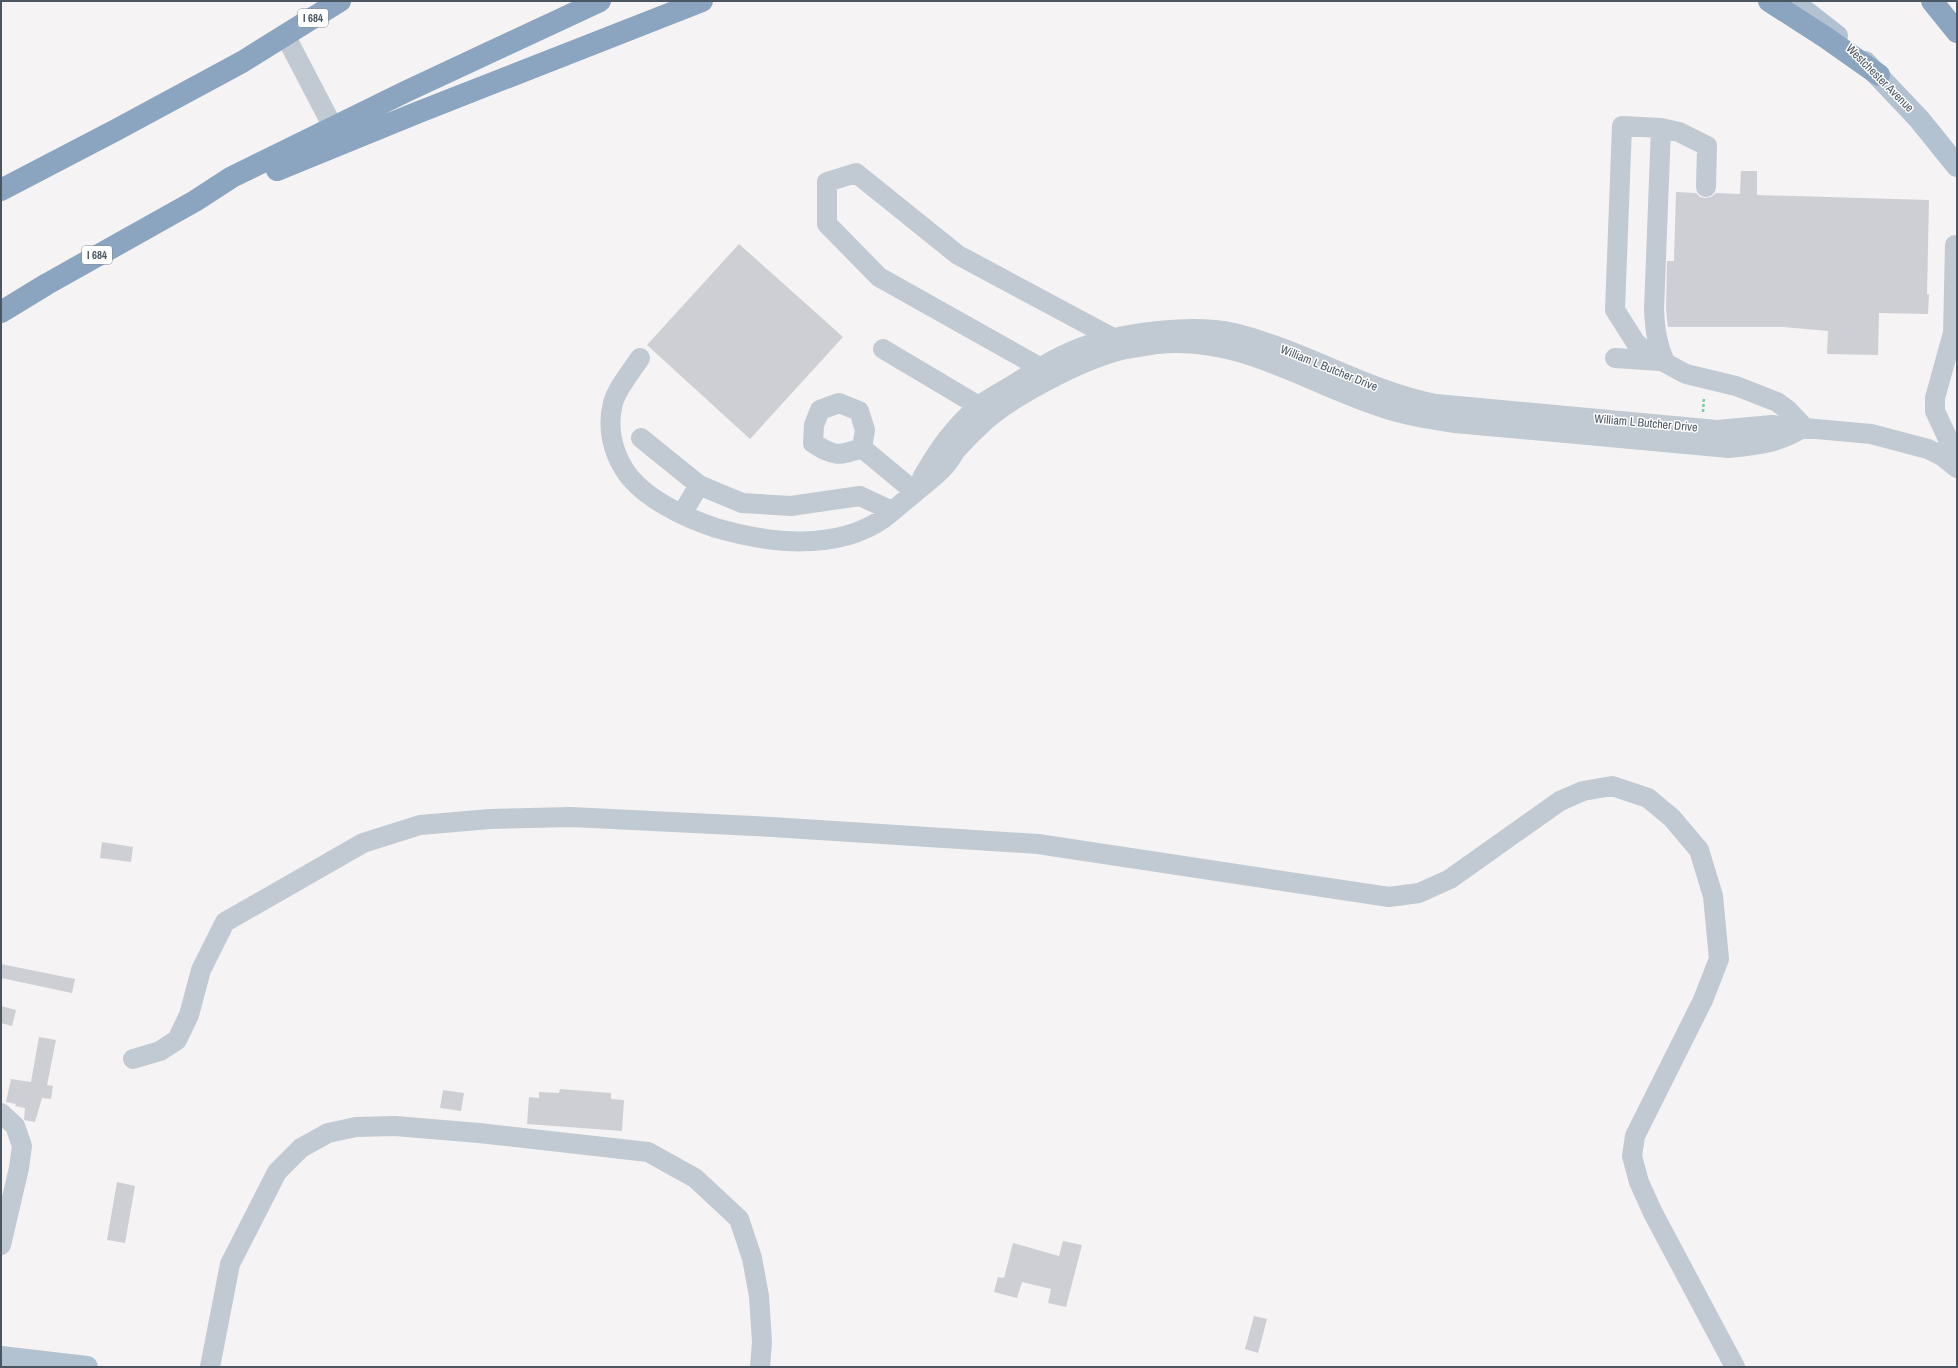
<svg xmlns="http://www.w3.org/2000/svg" width="1958" height="1368" font-family="'Archivo Narrow',sans-serif">
<style>
.building{fill:#cdcfd5}
.lines{fill:none;stroke-linecap:round;stroke-linejoin:round}
.path{stroke:#7ad0a6;stroke-width:2.5;stroke-dasharray:3 2;stroke-linecap:butt}
.minor{stroke:#c1cad2;stroke-width:20}
.major{stroke:#b3c2d1;stroke-width:22}
.highway{stroke:#8ba5c1;stroke-width:22}
.labels{text-anchor:middle;stroke-width:3;stroke-linejoin:round;paint-order:stroke}
.shield{fill:#fff;stroke:#808990;stroke-width:1}
.shield-label{font-size:11px;font-weight:bold;fill:#4a5661}
.street-label{font-size:12px;fill:#4a5661;stroke:#fff}
</style>
<rect width="100%" height="100%" fill="#f5f3f3"/>
<!-- building -->
<path class="building" d="M1741,171H1757V195L1929,200L1927,294H1929L1928,314L1879,313L1878,355L1827,354L1828,331L1783,327H1668L1666,310L1667,261H1674L1676,192L1696,193L1700,197L1705,198L1711,197L1716,193L1740,194Z
M739,244L843,337L750,439L647,345Z
M102,842L133,847L131,862L100,858Z
M1,964L75,979L72,993L1,978Z
M1,1006L16,1010L12,1026L1,1023Z
M39,1037L56,1040L47,1085L53,1086L51,1099L42,1098L35,1122L24,1120L25,1108L15,1106L16,1104L6,1102L11,1079L31,1082Z
M560,1089L611,1093V1099L624,1100L622,1131L527,1124L529,1097L539,1098V1092L559,1093Z
M443,1090L464,1093L461,1111L440,1108Z
M117,1182L135,1186L125,1243L107,1240Z
M1063,1241L1082,1245L1066,1307L1048,1303L1051,1289L1022,1282L1017,1298L994,1292L998,1277L1004,1278L1013,1243L1059,1256Z
M1254,1316L1267,1319L1258,1353L1245,1349Z"/>
<g class="lines">
<!-- path -->
<path class="path" d="M1703,412L1704,397"/>
<!-- minor -->
<path class="minor" d="M285,35L333,127
M1661,128L1654,310C1655,329 1657,345 1665,362
M1706,187L1707,146L1679,132L1661,128L1622,126L1615,310L1636,343L1647,353L1686,374L1736,386L1777,402L1788,410L1804,427
M883,349L989,412
M640,358C631,372 617,388 613,403C607,426 612,450 624,469C641,497 685,518 716,528C768,543 836,552 884,518C893,511 903,502 912,495C922,486 935,477 944,467C949,462 952,456 956,450C965,440 976,429 986,420C1018,393 1085,358 1126,349C1136,347 1147,346 1157,344C1238,335 1305,382 1378,406C1403,415 1429,419 1455,423L1729,448C1758,445 1779,443 1804,427
M1615,358L1660,361
M1050,373L879,277L827,224V182L856,173L958,255L1113,338L1119,343
M839,403L859,411L865,430L862,448C838,456 835,457 813,443L814,425L820,410Z
M641,438L699,485L742,503L791,506L860,496L892,511
M862,448L915,492
M1942,456L1948,448V439L1935,411V398L1953,333L1955,245
M922,478C937,452 954,426 978,407C987,399 1000,393 1011,386C1035,371 1060,354 1088,345C1128,332 1193,324 1234,333C1304,350 1365,390 1436,404L1717,430L1772,425L1871,434L1928,449L1942,456L1957,468
M682,514L699,485
M133,1059L160,1051L177,1040L189,1015L201,970L225,922L363,843L420,825L490,819L571,817L772,827L1038,844L1389,897L1419,893L1450,879L1560,801L1583,791L1612,786L1648,798L1672,818L1699,850L1713,896L1719,959L1703,1000L1635,1136L1632,1156L1639,1182L1653,1213L1735,1367
M1,1113L15,1126L22,1146L19,1168L1,1245
M210,1367L230,1264L277,1172L301,1148L328,1133L356,1127L395,1126L479,1133L648,1152L695,1178L739,1219L752,1258L759,1296L762,1342L760,1367"/>
<!-- major -->
<path class="major" d="M1792,1L1837,36
M1865,62L1919,119L1957,166
M1,1357L87,1367"/>
<!-- highway -->
<path class="highway" d="M1769,1L1825,37L1879,75
M1932,1L1957,32
M277,170L419,112L702,1
M1,190L116,130L242,62L340,1
M1,312L47,284L195,201L232,177L407,91L600,1"/>
</g>
<g class="labels">
<!-- shield labels -->
<g class="shield">
<rect x="298" y="9" width="30" height="18" rx="3"/>
<rect x="82" y="246" width="30" height="18" rx="3"/>
</g>
<g class="shield-label">
<text x="313" y="22">I 684</text>
<text x="97" y="259">I 684</text>
</g>
<!-- street labels -->
<g class="street-label">
<text transform="translate(1880 78) rotate(45)" y="4">Westchester Avenue</text>
<text transform="translate(1329 368) rotate(22)" y="4">William L Butcher Drive</text>
<text transform="translate(1646 423) rotate(5)" y="4">William L Butcher Drive</text>
</g>
</g>
<!-- border -->
<rect width="1958" height="1368" fill="none" stroke="#4a5661" stroke-width="4"/>
</svg>
